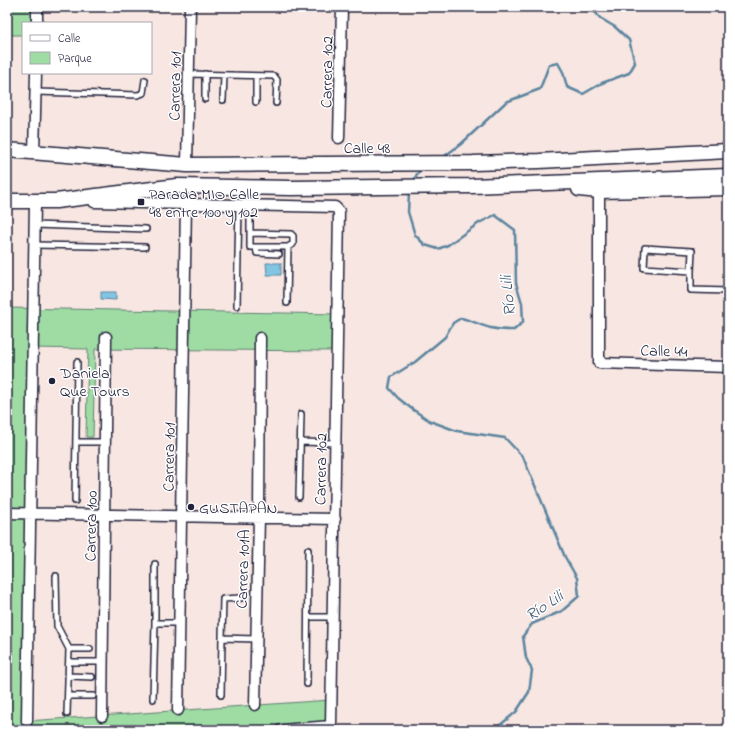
<svg xmlns="http://www.w3.org/2000/svg" width="735" height="737" font-family="'Indie Flower',sans-serif">
<style>
.green{fill:#9edca4;stroke:#607f70}
.water{fill:#81c5e2;stroke:#5b849f}
.lines{fill:none;stroke-linecap:round;stroke-linejoin:round}
.stream{stroke:#5b849f;stroke-width:2.5}
.lane-casing{stroke:#22223b;stroke-width:8}
.street-casing{stroke:#22223b;stroke-width:13}
.secondary-casing{stroke:#22223b;stroke-width:17}
.lane{stroke:#fff;stroke-width:5}
.street{stroke:#fff;stroke-width:10}
.secondary{stroke:#fff;stroke-width:14}
.poi-dot{fill:#22223b;stroke:#fff;stroke-width:1.5}
.labels{text-anchor:middle;stroke-width:3;stroke-linejoin:round;paint-order:stroke}
.street-label{font-size:16px;fill:#22223b;stroke:#fff}
.poi-label{font-size:16px;fill:#22223b;stroke:#fff;text-anchor:start}
.water-label{font-size:17px;font-style:italic;fill:#435b75;stroke:#fff}
</style>
<rect width="100%" height="100%" fill="#f7e6e1"/>
<filter id="ink" filterUnits="userSpaceOnUse"><feTurbulence type="fractalNoise" baseFrequency=".025" numOctaves="2"/><feDisplacementMap in="SourceGraphic" scale="8" xChannelSelector="R" yChannelSelector="G"/><feConvolveMatrix kernelMatrix="1 2 1 2 8 2 1 2 1" color-interpolation-filters="sRGB"/></filter>
<g filter="url(#ink)">
<!-- green -->
<path class="green" d="M7,7H37V23H23V35H7Z
M7,308L338,314L337,351L95,349L93,437H86L88,349L33,348L27,721L331,700V726L281,730H7Z"/>
<!-- water -->
<path class="water" d="M266,263H281V275H267Z
M101,292H116V300L101,299Z"/>
<g class="lines">
<!-- stream -->
<path class="stream" d="M442,158L461,144L506,102L540,89L549,65L558,63L563,72L567,87L583,94L602,83L629,73L635,63L629,40L615,27L600,18L591,7
M413,182L417,174L426,168
M409,192L408,212L415,235L425,245L438,249L448,245L479,223L495,215L515,230L516,283L522,303L523,322L514,330C507,330 499,330 491,328C482,326 471,320 461,318L453,323L445,337L415,362L391,377L389,388L398,398L412,409L430,421L457,431L505,438L523,457L565,557L577,578L579,596L562,611L532,624L523,636L526,658L532,670L529,692L516,712L494,730"/>
<defs>
<path id="lane" d="M189,74L274,76L277,80L276,103
M205,74V99
M36,92L138,95L143,93L145,80
M223,100L224,75
M256,102V76
M250,205V247H288
M35,225L146,229
M250,233L291,234L293,236V244L288,247L287,303
M35,245L145,247
M256,247L257,253L279,254
M645,248L692,251L691,271L644,268Z
M691,271V290L728,291
M237,306L239,205
M77,442H105
M301,442L336,443
M299,497L301,414
M75,501L77,362
M155,564V623H180
M56,576L57,626L69,649L67,714
M241,598L223,599L222,638L255,639
M308,617H332
M69,649H90
M69,662H103
M69,676L92,677
M307,684L308,550
M221,695L222,638
M68,696H93
M153,699L155,623"/>
<path id="street" d="M37,23V7
M339,138L342,7
M34,153L36,73
M187,165L190,7
M599,191V363L728,367
M94,202L335,207L339,211L331,726L332,730
M7,513L335,519
M255,705L259,517L260,338
M178,710L186,203
M102,716L106,337
M27,721L35,201
M281,730L331,726"/>
<path id="secondary" d="M7,150L187,165L473,163L539,161L728,151
M579,189L599,191L728,188
M7,201H56L177,186L291,188L472,186L728,176"/>
</defs>
<!-- lane casing -->
<use href="#lane" class="lane-casing"/>
<!-- street casing -->
<use href="#street" class="street-casing"/>
<!-- secondary casing -->
<use href="#secondary" class="secondary-casing"/>
<!-- lane -->
<use href="#lane" class="lane"/>
<!-- street -->
<use href="#street" class="street"/>
<!-- secondary -->
<use href="#secondary" class="secondary"/>
</g>
</g>
<!-- markers -->
<g class="poi-dot">
<rect x="137" y="198" width="8" height="8" rx="2"/>
<circle cx="52" cy="381" r="4"/>
<circle cx="191" cy="507" r="4"/>
</g>
<g class="labels">
<!-- street labels -->
<g class="street-label">
<text transform="translate(326 72) rotate(-89)" y="6">Carrera 102</text>
<text transform="translate(174 86) rotate(-89)" y="6">Carrera 101</text>
<text x="367" y="153">Calle 48</text>
<text transform="translate(664 350) rotate(2)" y="6">Calle 44</text>
<text transform="translate(168 457) rotate(-89)" y="6">Carrera 101</text>
<text transform="translate(320 469) rotate(-89)" y="6">Carrera 102</text>
<text transform="translate(90 526) rotate(-89)" y="6">Carrera 100</text>
<text transform="translate(242 569) rotate(-88)" y="6">Carrera 101A</text>
</g>
<!-- poi labels -->
<g class="poi-label">
<text x="149" y="199">Parada MIO Calle<tspan x="149" dy="18">48 entre 100 y 102</tspan></text>
<text x="60" y="378">Daniela<tspan x="60" dy="18">Que Tours</tspan></text>
<text x="199" y="513">GUSTAPAN</text>
</g>
<!-- water labels -->
<g class="water-label">
<text transform="translate(507 296) rotate(-96)" y="6">Río Lili</text>
<text transform="translate(544 605) rotate(-33)" y="6">Río Lili</text>
</g>
</g>
<!-- margin -->
<rect width="735" height="737" fill="none" stroke="#fff" stroke-width="24"/>
<rect x="12" y="12" width="711" height="713" fill="none" stroke="#22223b" stroke-width="1.5" filter="url(#ink)"/>
<!-- legend -->
<rect x="22" y="22" width="130" height="52" fill="#ffffff" stroke="#a7a7b1"/>
<rect x="30" y="35" width="20" height="6" fill="#ffffff" stroke="#a7a7b1"/>
<text x="58" y="42" font-size="12" fill="#22223b">Calle</text>
<rect x="30" y="52" width="20" height="12" fill="#9edca4" stroke="#a7a7b1"/>
<text x="58" y="62" font-size="12" fill="#22223b">Parque</text>
</svg>
